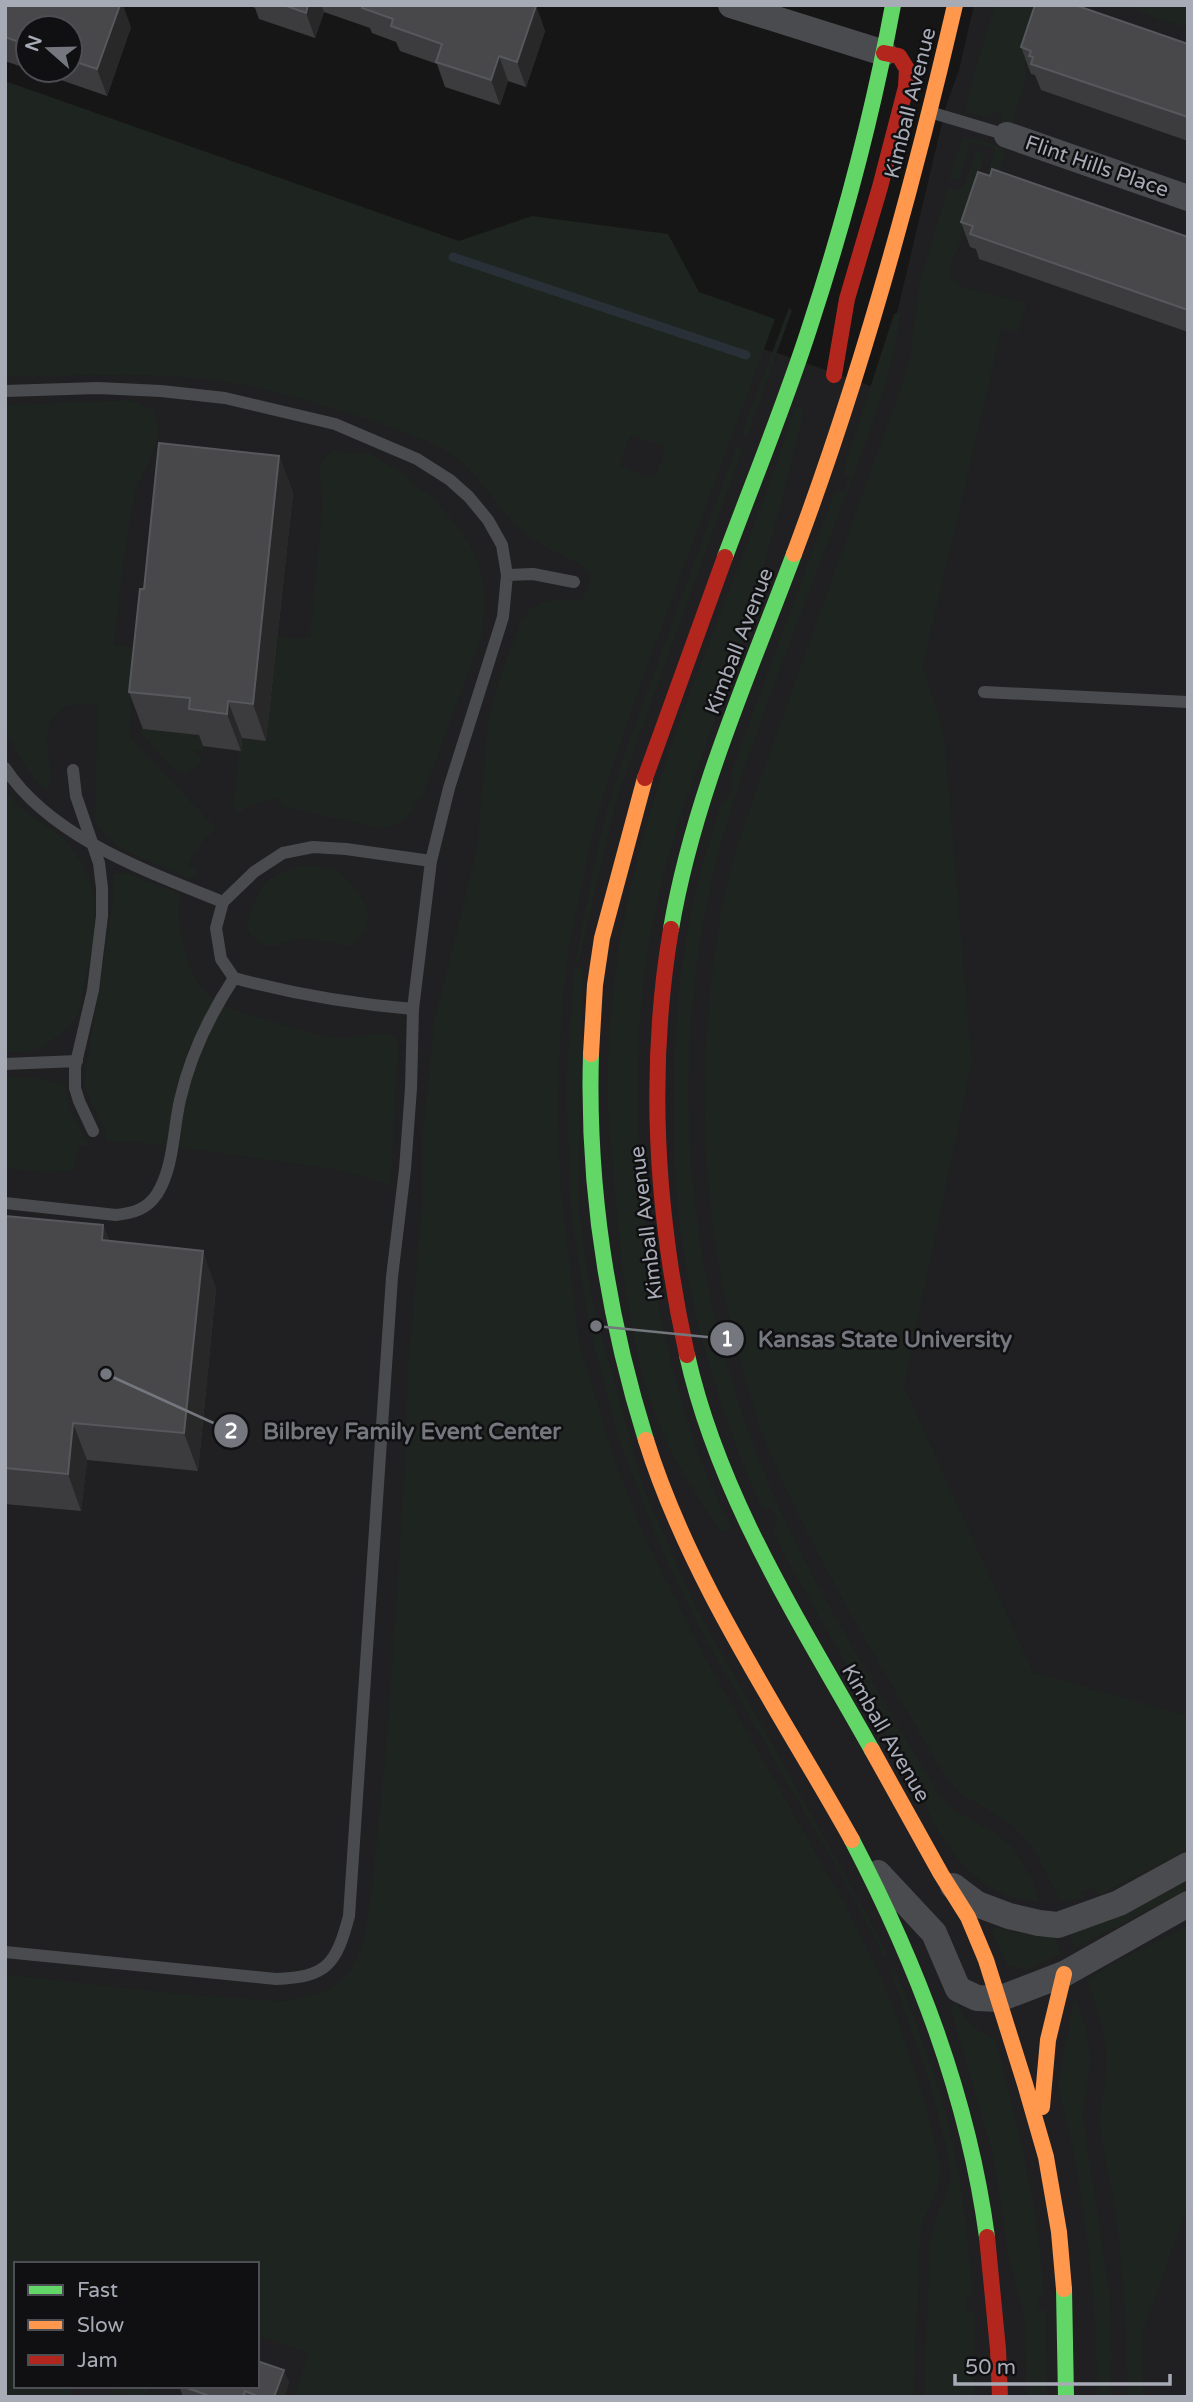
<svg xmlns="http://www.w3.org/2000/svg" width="1193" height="2402" font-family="'Varela Round',sans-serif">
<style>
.built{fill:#202022;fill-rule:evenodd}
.green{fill:#1e241f;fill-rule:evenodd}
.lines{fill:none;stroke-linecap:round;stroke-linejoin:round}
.stream{stroke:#2a3037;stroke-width:9}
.lane{stroke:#4a4b4e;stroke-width:12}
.street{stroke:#4a4b4e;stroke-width:26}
.fast{stroke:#63d668;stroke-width:16}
.slow{stroke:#ff974d;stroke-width:16}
.jam{stroke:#b3261e;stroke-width:16}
.wall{fill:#3c3c3e}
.shaded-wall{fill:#282829}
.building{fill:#48484b;stroke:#56585c;stroke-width:2}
.labels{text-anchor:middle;stroke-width:5;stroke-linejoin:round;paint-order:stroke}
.street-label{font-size:21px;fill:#a7abb6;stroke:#101012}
.leader{fill:none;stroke:#74777e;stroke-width:2.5}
.callout-dot{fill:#74777e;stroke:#101012;stroke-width:2.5}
.mark-label{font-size:21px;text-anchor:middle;font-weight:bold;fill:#fff}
.callout-label{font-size:23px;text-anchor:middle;font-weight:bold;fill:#74777e;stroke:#101012;stroke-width:5;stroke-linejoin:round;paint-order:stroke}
</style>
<rect width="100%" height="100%" fill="#161616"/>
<!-- built -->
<path class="built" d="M974,5H1188V2397H5V94L550,286L780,354L879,389L946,106L959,70ZM16,2264H257V2386H16Z"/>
<!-- green -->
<path class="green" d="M995,5H1082L1077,20L1041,16L1025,65L1026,79L1012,124H1003L1000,122L1003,115L995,112L990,118L965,112L974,73Z
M1126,5H1188V28L1158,19Z
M5,81L459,241L532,216L668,234L699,292L775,319L634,703L605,790L589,850L569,949L563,999L557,1104L561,1188L579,1341L613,1455L645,1539L704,1656L843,1901L881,1977L901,2028L925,2103L941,2169L937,2190L923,2221L920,2244L913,2397H294L309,2353L257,2335V2264H16V2386H69L68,2390L74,2392L72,2397H5V1974L179,1994L283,2001L329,1990L349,1973L357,1958L365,1935L371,1897L388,1727L405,1467L408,1367L423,1192V1132L434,1023L477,849L488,721L499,680L519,626L529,609L544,602L562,599L581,600L590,586L591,574C572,555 545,551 524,533C495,509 481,473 449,453C423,437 375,421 345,412C306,401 267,388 227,382C155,371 79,376 5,377ZM631,435L664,446V456L655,475L649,477L621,466L620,462Z
M962,138L977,139L1003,148L1005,153L998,176L988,172L995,149L970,142L961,176L959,180L949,179Z
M976,151L985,153L978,176L974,235L961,232C964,247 949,259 949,276L961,286L1027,303L1017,333L1002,328L923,666L944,734L972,1062L904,1386L1033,1672L1188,1716V1849L1099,1895L1094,1887L1082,1892L1084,1898L1061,1902L1035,1852L1024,1837L1010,1823L959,1793L941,1770C880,1662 813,1558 766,1443C757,1422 752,1399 745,1377C708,1256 698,1131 709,1005C713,963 718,920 728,879C733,857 741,835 748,813L903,381L910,357L920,281L948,188L959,190L965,183Z
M789,308L792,310L747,437L741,434Z
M901,311C898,329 896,347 891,365C878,416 857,465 839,514C805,604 767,700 736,794C656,1037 680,1301 790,1531C823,1599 864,1665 901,1731C913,1752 927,1771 937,1793L955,1811L994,1832L1014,1848L1032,1880L1039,1902C989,1900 955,1863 933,1821C925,1805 920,1788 908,1774L788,1561L772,1529L778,1520L772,1508L767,1509L761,1506L758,1500C716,1402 684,1295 676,1187C674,1163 675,1138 675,1113C673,1048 677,981 690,917C698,878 709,841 721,804L729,798L733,785L731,784L732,769L834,493L839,490L844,491L849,477L845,475L844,468L894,314Z
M132,400L154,410C167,450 141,464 134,498C125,546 119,596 114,645L151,649L204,735L203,752L196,750L194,753L202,756L201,765L186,773L179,774L140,733L149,655L136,654L129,736L217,829C204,839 194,850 188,865L198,871L191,880L124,850L107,837L95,822L97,707C85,702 76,702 65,707C32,725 58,762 48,790C32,784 15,746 5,731V405Z
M795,407L804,410C785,490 764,572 739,651C709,741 671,827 653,922C630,1045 633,1168 656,1291C670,1368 694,1459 732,1528L721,1533C702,1501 678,1470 664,1436C635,1369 624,1289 617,1217C614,1180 610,1142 608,1105C605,1014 620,918 645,830C685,686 751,550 795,407Z
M736,447L743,449L617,798L579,961L575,963L599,840L619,768Z
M334,450L353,454L370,452C380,463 392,464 402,473C407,476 409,481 414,485C418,488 423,490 428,493C435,498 440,506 446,513C482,553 491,586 481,638L424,793L405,820L390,827L380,828L281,806L279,797L252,805L238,813L233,807L239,750H241L242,738L266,741L278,637L304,639L310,637L323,501L319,466L327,454Z
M5,790L19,807L65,839L82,863L90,881L95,901L94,940L78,1014L62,1033L43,1047L30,1052H5Z
M300,865L335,868C348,880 370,901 368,920C367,930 358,938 353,945H344L302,938L271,947C242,937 243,923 256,899C258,895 261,887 264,884C273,875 289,870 300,865Z
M123,872L181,894C175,927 187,983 216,1001C235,1013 262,1017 282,1024C300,1029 321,1038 340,1038C358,1037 375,1032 393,1035L398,1042L391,1185L339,1170L157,1144L106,1141C105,1120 88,1104 84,1082L114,895L113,875Z
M574,965L578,968L583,967L578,1206L591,1296L644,1489L696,1607L875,1929L897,1974C916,2025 938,2077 950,2131C963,2185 968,2240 973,2295L966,2296L967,2311L974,2310V2397H924L930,2239L936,2218L947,2194L951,2175L949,2160L930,2083L890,1970L893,1969L888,1956L884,1957L846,1883L809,1821L694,1618L658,1542L618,1437L589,1326L571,1213L566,1086Z
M5,1077L40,1078L63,1084L66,1088L69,1107L89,1146L78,1145L75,1167L72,1171L46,1172L5,1168Z
M1188,1874V1890L1075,1948L1068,1932Z
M1188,1925V2206L1142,2335L1143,2397H1127C1128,2332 1123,2269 1114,2205C1111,2179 1102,2153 1100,2126C1099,2104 1106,2084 1107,2063C1107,2034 1096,2007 1087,1980L1116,1962Z
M997,1927L1018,1933L1054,1937L1061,1953L1027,1970L1007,1965L992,1932Z
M1074,1995C1082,2016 1091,2037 1090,2061C1090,2080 1084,2098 1083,2117L1109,2290L1112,2354L1111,2397H1097L1095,2321L1089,2252L1074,2153L1058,2088Z
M957,2003C965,2021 977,2031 995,2039C1018,2124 1039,2208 1044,2295L1039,2296V2310H1045L1047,2397H1027L1025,2320L1008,2252L994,2159L950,2006Z
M104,2386H149L145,2397H133Z"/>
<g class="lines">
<!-- stream -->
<path class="stream" d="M453,257L746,355"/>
<!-- lane -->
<path class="lane" d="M933,113L1007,135
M5,391L98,388L161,391L225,398L335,424L417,459L450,480L469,497L488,520L502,545L507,575L503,617L449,788L431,861L413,1009L411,1088L405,1169L392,1277L349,1916C336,1965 327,1977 276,1979L5,1952
M507,575L533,574L574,582
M984,692L1188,702
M5,768C51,838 149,872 223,902
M73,770L76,796L99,863L102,888V916L93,990L75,1067V1088L79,1101L93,1131
M413,1009C352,1004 293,994 234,978L221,959L216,928L223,902L254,872L283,853L313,847L346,849L431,861
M5,1064L77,1061
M5,1203L116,1215C134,1213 147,1209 157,1194C174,1167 173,1130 180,1100C190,1056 209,1016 234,978"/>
<!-- street -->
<path class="street" d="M731,5L884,53
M1007,135L1188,198
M878,1873L934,1933L958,1989L977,1998L999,1999L1064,1974L1188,1904
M953,1886L977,1904L1009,1916L1039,1923L1058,1925L1119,1903L1188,1865"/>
<!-- fast -->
<path class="fast" d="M725,557C754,479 786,402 811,323C845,219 873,113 893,5
M671,929C693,799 748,677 794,554
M591,1054C587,1185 607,1315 646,1440
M687,1355C719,1498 801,1624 872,1750
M852,1840C917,1965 968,2096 987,2237
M1064,2289L1066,2397"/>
<!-- slow -->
<path class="slow" d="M794,554C861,376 912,191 955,5
M591,1054L595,985L602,938L645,778
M646,1440C690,1581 780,1711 852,1840
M872,1750L941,1874L968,1917L986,1960L1025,2084L1046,2157L1059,2232L1064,2289
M1042,2107L1048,2040L1064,1974"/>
<!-- jam -->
<path class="jam" d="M834,375L847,299L880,187L906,87L907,69L899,56L884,53
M645,778L725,557
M671,929C647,1071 656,1215 687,1355
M987,2237L998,2349L1000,2397"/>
</g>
<!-- wall -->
<path class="wall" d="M5,5L131,27L107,96L32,70H70V28H28V69L5,61Z
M248,5H533L536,6L545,31L526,87L508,81L500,105L445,87L437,64L400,51L396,42L372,33L370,28L324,12L315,38L259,19L255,8Z
M1188,44V141L1041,90L1035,75L1031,74L1021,47Z
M990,176L1188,237V332L979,259L976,249L970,247L961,222Z
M279,456L293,493L266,741L242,738L241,751L203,746L199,735L143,729L129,692L144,589Z
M5,1216L103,1225L109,1241L216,1288L198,1471L87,1460L81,1511L5,1504Z
M289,2382L284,2397H183L179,2386H257Z"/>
<!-- shaded-wall -->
<path class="shaded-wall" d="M120,5H123L131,27L107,96L97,69Z
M308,5H321L324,12L315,38L306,13Z
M536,6L545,31L526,87L517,62Z
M499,56L508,81L500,105L491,80Z
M279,456L293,493L266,741L253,704Z
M228,701L242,738L241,751L227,714Z
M103,1225L116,1262L102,1240Z
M203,1251L216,1288L198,1471L184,1433Z
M73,1423L87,1460L81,1511L68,1474Z
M284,2370L289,2382L284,2397H274Z"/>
<!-- building -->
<path class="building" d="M5,5H120L97,69L70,60V28H28V45L5,37Z
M284,5H308L306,13Z
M363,5H533L536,6L517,62L499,56L491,80L436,62L442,44L391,26L393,19L362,8Z
M1035,5H1075L1188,44V117L1031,64L1033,57L1029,56L1031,51L1021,47Z
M992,169L1188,237V310L970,234L973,226L961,222L978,172L990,176Z
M159,443L279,456L253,704L228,701L227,714L189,709L190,698L129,692L140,589H144Z
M5,1216L103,1225L102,1240L203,1251L184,1433L73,1423L68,1474L5,1468Z
M257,2361L284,2370L274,2397H260L245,2391L243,2397H212L182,2386H257Z"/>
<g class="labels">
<!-- street labels -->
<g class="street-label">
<text transform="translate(910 103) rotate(-76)" y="7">Kimball Avenue</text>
<text transform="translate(1097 166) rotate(19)" y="7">Flint Hills Place</text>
<text transform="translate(739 641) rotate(-69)" y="7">Kimball Avenue</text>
<text transform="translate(646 1223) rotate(-97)" y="7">Kimball Avenue</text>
<text transform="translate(886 1733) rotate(60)" y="7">Kimball Avenue</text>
</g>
</g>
<!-- callouts -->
<path class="leader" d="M596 1326L727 1339M106 1374L231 1431"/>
<g class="callout-dot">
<circle cx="596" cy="1326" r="7"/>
<circle cx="106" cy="1374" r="7"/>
<circle cx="727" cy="1339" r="18"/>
<circle cx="231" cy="1431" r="18"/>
</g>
<g class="mark-label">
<text x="727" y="1346">1</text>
<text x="231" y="1438">2</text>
</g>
<g class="callout-label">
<text x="885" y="1347">Kansas State University</text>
<text x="412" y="1439">Bilbrey Family Event Center</text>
</g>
<!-- border -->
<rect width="1193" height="2402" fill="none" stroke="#a7abb6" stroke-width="14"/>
<!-- legend -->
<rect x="14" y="2262" width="245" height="126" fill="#101012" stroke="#4c4e54" stroke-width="2"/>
<rect x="28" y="2285" width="35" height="10" fill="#63d668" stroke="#4c4e54" stroke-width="2"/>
<text x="77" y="2297" font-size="21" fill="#a7abb6">Fast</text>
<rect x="28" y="2320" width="35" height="10" fill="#ff974d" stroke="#4c4e54" stroke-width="2"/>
<text x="77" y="2332" font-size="21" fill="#a7abb6">Slow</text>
<rect x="28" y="2355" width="35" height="10" fill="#b3261e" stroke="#4c4e54" stroke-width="2"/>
<text x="77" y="2367" font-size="21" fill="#a7abb6">Jam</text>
<!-- north arrow -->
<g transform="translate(49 49) rotate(290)"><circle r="33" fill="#101012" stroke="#4c4e54" stroke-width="2"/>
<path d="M0-5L12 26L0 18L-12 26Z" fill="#74777e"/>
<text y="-10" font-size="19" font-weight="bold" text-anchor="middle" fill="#a7abb6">N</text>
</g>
<!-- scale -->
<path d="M955 2374v10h215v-10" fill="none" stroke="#a7abb6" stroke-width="3.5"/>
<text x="965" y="2374" font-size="21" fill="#a7abb6" stroke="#101012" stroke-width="5" paint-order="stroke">50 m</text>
</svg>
